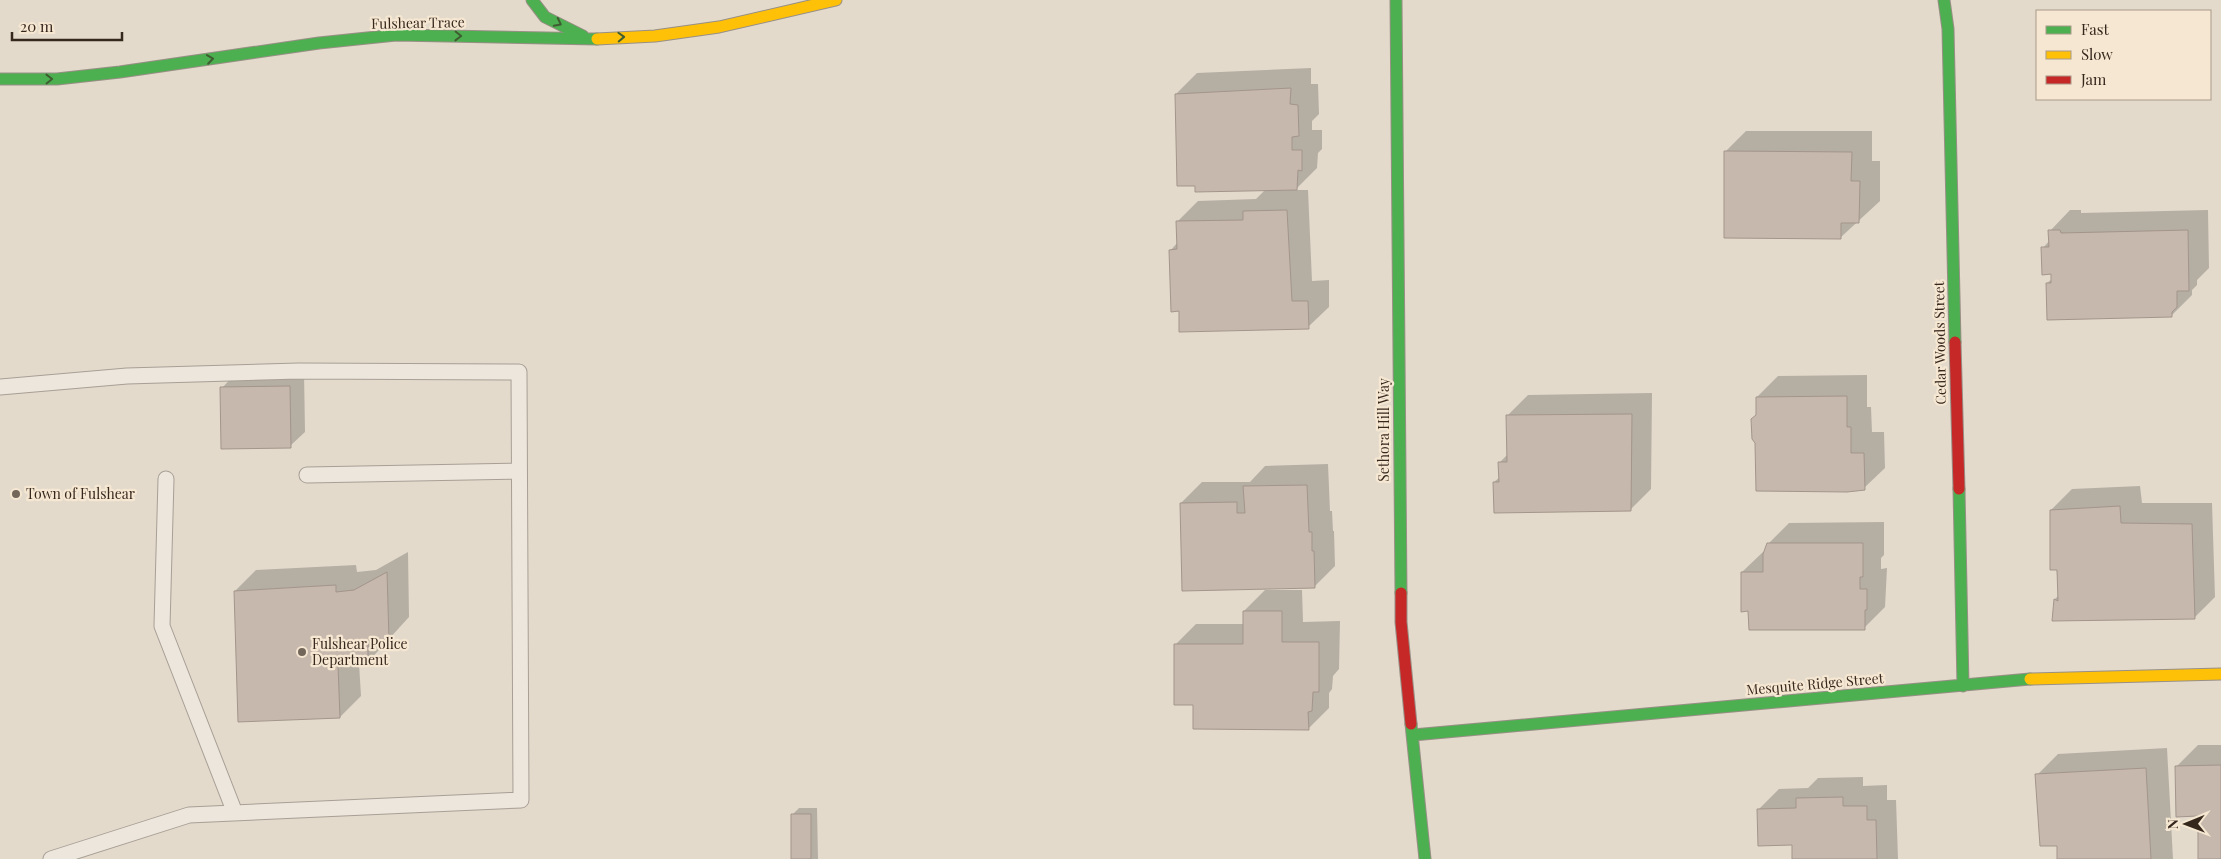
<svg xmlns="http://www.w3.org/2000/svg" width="2221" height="859" font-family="'Playfair Display',serif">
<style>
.shadow{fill:#0003}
.building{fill:#c7b8ad;stroke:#a3958b}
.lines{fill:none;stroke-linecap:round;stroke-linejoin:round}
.lane-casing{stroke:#a89f95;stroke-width:17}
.fast-casing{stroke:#988f85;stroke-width:13}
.slow-casing{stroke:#988f85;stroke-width:13}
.jam-casing{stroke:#988f85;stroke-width:13}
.lane{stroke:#ece6dd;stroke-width:15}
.fast{stroke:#4caf50;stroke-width:11}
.slow{stroke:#ffc107;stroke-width:11}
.jam{stroke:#c62828;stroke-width:11}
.oneway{stroke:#3f5d31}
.poi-dot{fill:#73665a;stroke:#f5e7d1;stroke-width:2}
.labels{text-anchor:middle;stroke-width:4.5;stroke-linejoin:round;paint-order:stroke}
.street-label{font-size:14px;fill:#36271d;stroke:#f5e7d1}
.poi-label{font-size:14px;fill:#36271d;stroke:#f5e7d1;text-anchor:start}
</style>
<rect width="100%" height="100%" fill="#e3dacc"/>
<!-- shadow -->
<path class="shadow" d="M1311,68V84H1318L1319,114L1312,121V130H1322V149L1318,153L1317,168L1295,190H1308L1312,281L1329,280V307L1308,327L1180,310L1170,251L1178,242L1177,222L1198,201L1256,199L1266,189L1176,94L1197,73Z
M1746,131H1872V161H1880V201L1840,238L1725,152Z
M2070,210H2081V213L2208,210L2209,268L2197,280V285L2192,290V295L2171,316L2047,283L2052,279V273L2043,248L2050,240V231Z
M304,372L305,432L290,446L222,388L236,373Z
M1867,375V407H1871L1872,432H1884L1885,468L1864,488L1757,415V397L1778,376Z
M1652,393L1651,489L1630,510L1494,482L1500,477L1499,463L1508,454L1507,416L1528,395Z
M1328,464L1330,511H1332L1333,531H1334L1335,566L1314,587L1181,503L1202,482H1250L1265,466Z
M2140,486L2142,503H2212L2215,597L2194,618L2053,620L2055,599L2059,595L2051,510L2072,489Z
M1884,522V555L1881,558V569L1887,568L1885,607L1864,628L1750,610L1742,572L1763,552H1766L1768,544L1789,523Z
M408,552L409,617L368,662L359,663L361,696L340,717L235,591L256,570L356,565L357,572L376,570Z
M1265,590H1302L1303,622L1340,621L1339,669L1333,676L1332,689L1329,693V708L1308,729L1194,704L1175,645L1196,624H1244V611Z
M2198,745H2221V859H2200L2199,815L2177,766Z
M2167,748L2173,859H2059L2058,844L2037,775L2058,754Z
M1863,777V786L1887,785V800H1896L1898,859H1793V844L1758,810L1779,789L1808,788L1818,778Z
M799,808H817L818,859H792V815Z"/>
<!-- building -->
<path class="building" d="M1291,88L1290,104L1298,105L1299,136L1292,137V150H1302V171L1298,170L1297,190L1195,192V186H1177L1175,94Z
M1724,151L1852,152L1851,181H1860L1859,223H1841V239L1724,238Z
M1287,210L1292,301H1308L1309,329L1179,332V311L1171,312L1169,250L1177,249L1176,221L1243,220V211Z
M2048,230H2060L2061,233L2188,230L2189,291H2177V307L2172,312V317L2047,320L2046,283H2051V274L2042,275L2041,247H2049Z
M290,386L291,448L221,449L220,387Z
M1847,396V427H1851V453H1864L1865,490L1847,492L1756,491L1755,443L1752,439L1751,419L1756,415V397Z
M1632,414L1631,511L1494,513L1493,482H1499L1498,462H1507L1506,415Z
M1307,485L1309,532H1312V551H1314L1315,588L1182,591L1180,503L1237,502V513H1245L1243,486Z
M2120,506L2121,523L2192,524L2195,619L2052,621L2054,599L2058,601L2057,570H2050V510Z
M1767,543H1863V577H1860V589H1867V610H1865V630H1749L1748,611L1741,612V572H1763V554Z
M387,572L389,639L368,640V664L338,665L340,718L238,722L234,591L336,585V592L354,590Z
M1243,611H1282V642H1319V692H1313L1312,711L1308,712L1309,730L1193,729V705H1174V644H1243Z
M2221,765V859H2198V816L2176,817L2175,766Z
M2146,768L2151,859H2057V846H2040L2035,774Z
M1843,797V806H1867V820H1876L1877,859H1792V845L1758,846L1757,809L1796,808V798Z
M791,814H811V859H791Z"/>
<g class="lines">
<defs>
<path id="lane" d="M0,387L127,376L299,371L519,372L521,800L189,815L51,859
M307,475L519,471
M166,479L162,626L235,813"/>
<path id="fast" d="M532,0L545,17L583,36
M1396,0L1401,593
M1944,0L1948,29L1955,342
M0,79H57L120,72L319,43L396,35L597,39
M1959,489L1963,686
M1411,724L1425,859
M1413,735L2030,679"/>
<path id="slow" d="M597,39L655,36L719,27L836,0
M2030,679L2221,674"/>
<path id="jam" d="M1955,342L1959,489
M1401,593V622L1411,724"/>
</defs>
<!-- lane casing -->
<use href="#lane" class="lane-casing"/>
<!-- fast casing -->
<use href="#fast" class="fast-casing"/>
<!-- slow casing -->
<use href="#slow" class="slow-casing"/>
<!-- jam casing -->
<use href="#jam" class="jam-casing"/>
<!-- lane -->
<use href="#lane" class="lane"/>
<!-- fast -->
<use href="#fast" class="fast"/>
<!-- slow -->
<use href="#slow" class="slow"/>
<!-- jam -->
<use href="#jam" class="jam"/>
</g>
<!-- one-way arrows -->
<defs><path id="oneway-chevron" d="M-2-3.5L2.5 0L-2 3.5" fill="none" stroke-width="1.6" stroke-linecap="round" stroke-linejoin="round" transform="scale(1.25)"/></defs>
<g class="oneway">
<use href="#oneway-chevron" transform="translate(558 23) rotate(27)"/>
<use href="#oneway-chevron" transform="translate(458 36) rotate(1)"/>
<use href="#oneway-chevron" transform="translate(621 37) rotate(-2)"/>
<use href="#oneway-chevron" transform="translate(210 59) rotate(-8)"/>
<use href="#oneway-chevron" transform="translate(49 79) rotate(-1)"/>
</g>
<!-- markers -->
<g class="poi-dot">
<circle cx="16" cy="494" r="5"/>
<circle cx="302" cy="652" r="5"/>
</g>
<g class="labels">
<!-- street labels -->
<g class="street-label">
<text transform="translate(418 23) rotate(-1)" y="5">Fulshear Trace</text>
<text transform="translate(1940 343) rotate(-91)" y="5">Cedar Woods Street</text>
<text transform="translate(1384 430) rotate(-90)" y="5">Sethora Hill Way</text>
<text transform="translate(1815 684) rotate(-5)" y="5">Mesquite Ridge Street</text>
</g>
<!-- poi labels -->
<g class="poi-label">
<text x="26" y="499">Town of Fulshear</text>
<text x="312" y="649">Fulshear Police<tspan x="312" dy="16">Department</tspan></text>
</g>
</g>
<!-- legend -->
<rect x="2036" y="10" width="175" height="90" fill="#f5e7d1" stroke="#a99a89"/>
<rect x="2046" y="26" width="25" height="8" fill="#4caf50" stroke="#a99a89"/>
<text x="2081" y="35" font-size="15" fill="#36271d">Fast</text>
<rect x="2046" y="51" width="25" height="8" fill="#ffc107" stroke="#a99a89"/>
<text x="2081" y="60" font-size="15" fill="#36271d">Slow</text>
<rect x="2046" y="76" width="25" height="8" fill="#c62828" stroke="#a99a89"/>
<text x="2081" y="85" font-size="15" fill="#36271d">Jam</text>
<!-- north arrow -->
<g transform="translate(2186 824) rotate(269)" stroke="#f5e7d1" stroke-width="4" paint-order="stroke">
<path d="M0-4L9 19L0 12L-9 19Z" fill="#36271d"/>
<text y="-8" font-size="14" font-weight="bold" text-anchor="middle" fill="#36271d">N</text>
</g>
<!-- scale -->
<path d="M12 32v8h110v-8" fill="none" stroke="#36271d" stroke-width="2.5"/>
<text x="20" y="32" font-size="15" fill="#36271d" stroke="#f5e7d1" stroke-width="4" paint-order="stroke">20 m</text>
</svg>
